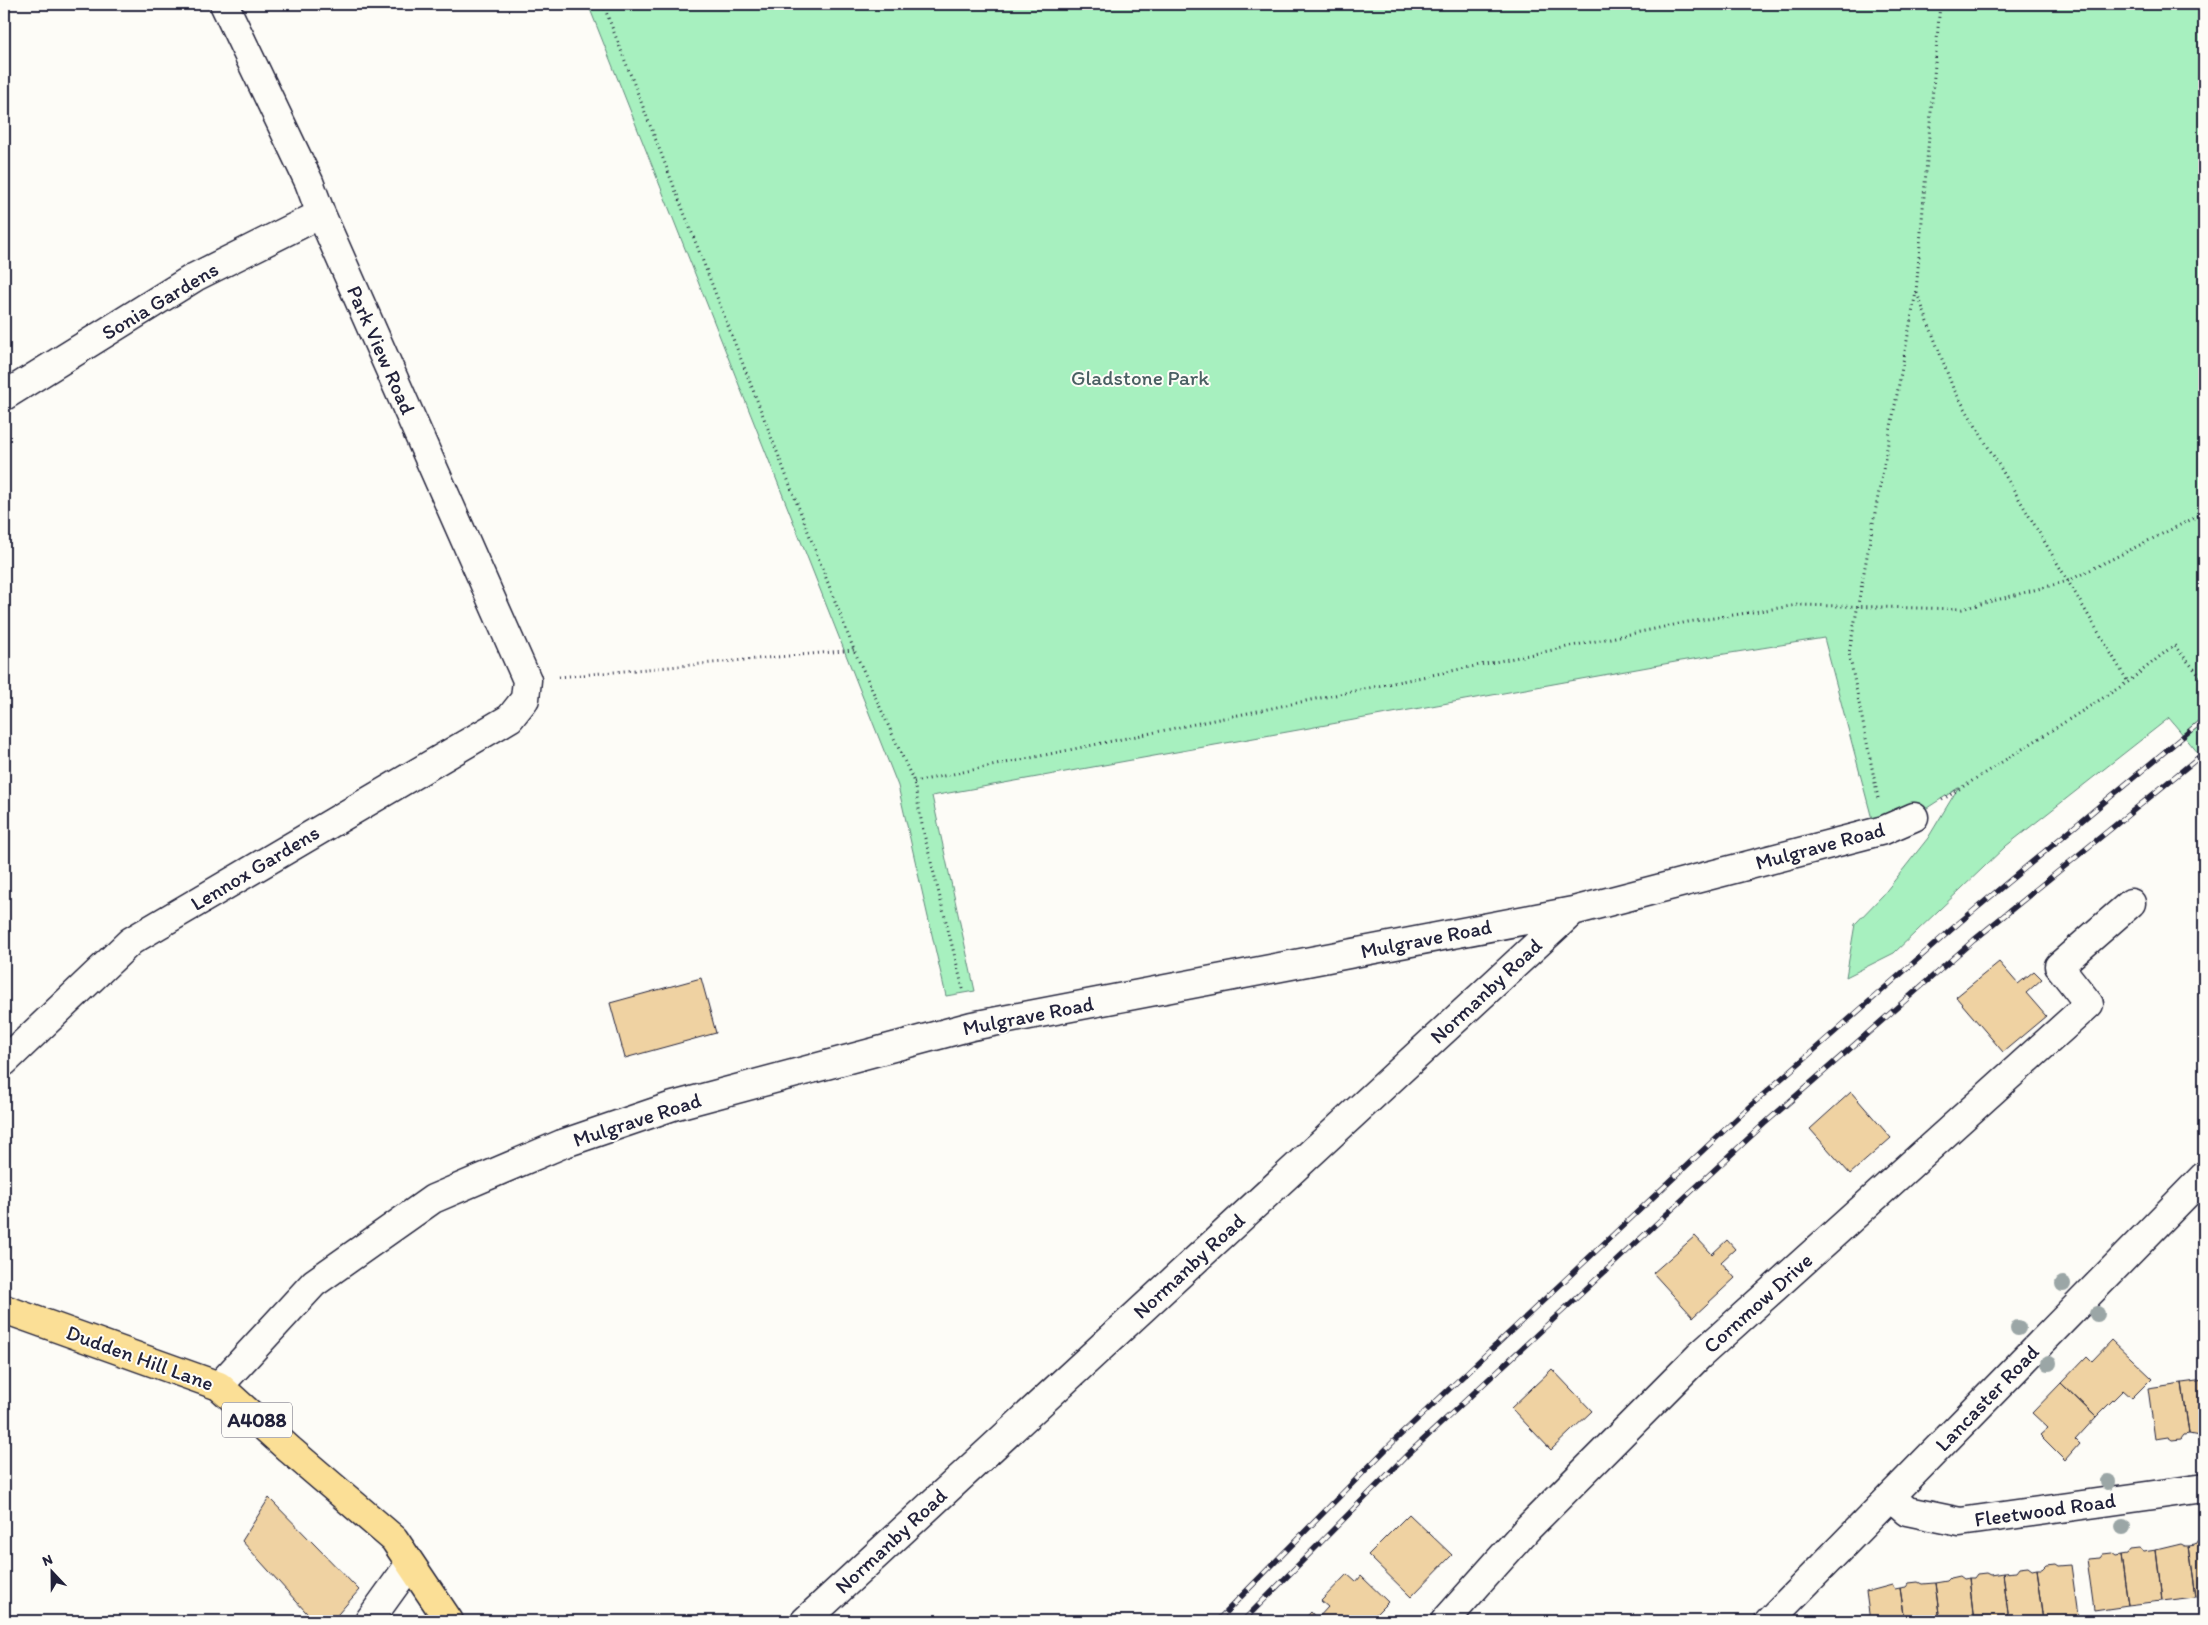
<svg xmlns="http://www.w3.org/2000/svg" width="2208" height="1625" font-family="Itim,sans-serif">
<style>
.green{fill:#a7f0bf;stroke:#64897d}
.building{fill:#efd2a2;stroke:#22223b}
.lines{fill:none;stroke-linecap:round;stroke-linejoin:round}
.minor-casing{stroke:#22223b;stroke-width:31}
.major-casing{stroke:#22223b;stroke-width:31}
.path{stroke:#22223b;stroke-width:3;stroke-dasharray:1 4;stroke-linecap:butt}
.minor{stroke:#fdfcf7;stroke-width:28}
.major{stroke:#fbdf96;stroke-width:28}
.rail-casing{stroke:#22223b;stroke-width:5.5}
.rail{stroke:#fdfcf7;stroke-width:4;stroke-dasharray:11;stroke-linecap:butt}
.tree{fill:#9ba6a6}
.labels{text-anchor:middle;stroke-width:4;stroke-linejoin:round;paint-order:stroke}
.shield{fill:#fdfcf7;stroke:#646373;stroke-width:1}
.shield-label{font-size:20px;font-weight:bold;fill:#22223b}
.street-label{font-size:21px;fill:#22223b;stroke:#fdfcf7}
.park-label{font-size:21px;fill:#4a6063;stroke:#fdfcf7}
</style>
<rect width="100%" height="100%" fill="#fdfcf7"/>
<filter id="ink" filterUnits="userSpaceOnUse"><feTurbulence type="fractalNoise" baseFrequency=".02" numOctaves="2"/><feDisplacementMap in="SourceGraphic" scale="10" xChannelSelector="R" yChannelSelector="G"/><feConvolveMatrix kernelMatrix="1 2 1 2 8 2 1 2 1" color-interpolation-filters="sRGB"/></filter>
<g filter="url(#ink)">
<!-- green -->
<path class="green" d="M588,4H2204V760L2169,718L2006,846L1894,953L1846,977L1855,924L1883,895L1928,838L1958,788L1910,819L1873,818L1872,819L1824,638L1681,661L932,796L975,991L946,996L898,786Z"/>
<!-- building -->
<path class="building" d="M1999,962L2018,984L2034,971L2042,979L2026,993L2046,1016L2003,1052L1956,997Z
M701,978L716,1033L625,1058L610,1003Z
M1851,1092L1891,1138L1850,1174L1810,1129Z
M1695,1236L1712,1254L1727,1240L1735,1249L1721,1262L1735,1278L1693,1317L1653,1273Z
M2112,1340L2152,1378L2132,1398L2123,1390L2096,1417L2061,1383L2087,1356L2092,1361Z
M1552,1369L1592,1411L1551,1450L1511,1408Z
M2204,1380V1435L2199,1436L2189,1434L2182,1383Z
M2061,1383L2096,1417L2075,1440L2079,1444L2065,1460L2040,1435L2048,1428L2032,1413Z
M2182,1383L2189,1434L2184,1435L2181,1439L2172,1440L2168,1437L2155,1439L2148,1388Z
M269,1498L359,1590L332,1621H314L242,1541Z
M1409,1514L1452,1555L1411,1597L1368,1555Z
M2198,1541H2204V1596L2196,1597L2189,1546L2195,1545Z
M2181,1544L2185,1546H2189L2196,1597L2162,1601L2156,1550Z
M2139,1549L2143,1552L2156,1550L2162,1601L2128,1605L2121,1555L2127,1554L2130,1550Z
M2112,1553L2116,1556L2121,1555L2128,1605L2094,1610L2087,1559L2100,1558L2103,1554Z
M2055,1564L2058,1566L2071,1565L2078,1616L2044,1620L2037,1569H2042L2046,1565Z
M2028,1567L2032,1570L2037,1569L2044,1620L2009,1621L2003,1573L2016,1572L2019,1568Z
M1986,1573L1990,1575L2003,1573L2009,1621H1974L1969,1578H1974L1977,1574Z
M1347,1574L1356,1582L1361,1576L1388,1602L1369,1621H1302L1311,1612L1317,1619L1328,1607L1321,1601Z
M1959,1576L1963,1579L1969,1578L1974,1621H1940L1935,1583L1947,1581L1950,1578Z
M1918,1582L1922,1584L1935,1583L1940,1621H1905L1900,1588L1906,1587L1909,1583Z
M1892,1585L1895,1589L1900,1588L1905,1621H1870L1866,1592Z"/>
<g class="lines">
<defs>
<path id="minor" d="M4,396L195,277L321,214
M4,1062L131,941L510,718L525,699L527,680L321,214L309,182L224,4
M219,1386L314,1283L433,1199L562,1144L673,1106L972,1026L1573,911L1884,830L1914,817
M1891,1497L1907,1511L1960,1522L2204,1488
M369,1621L410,1564
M805,1621L1573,911
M1445,1621L1528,1528L1699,1356L2089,1004L2059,966L2131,903
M1769,1621L2204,1176"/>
<path id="major" d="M4,1309L219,1386L290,1450L394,1539L449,1621"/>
</defs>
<!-- minor casing -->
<use href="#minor" class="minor-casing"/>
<!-- major casing -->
<use href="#major" class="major-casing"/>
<!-- path -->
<path class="path" d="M603,4L854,650L914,782L923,830L964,993
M1917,293L1953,388L2128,682
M559,677L854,650
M914,782L1688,622L1798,605L1962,609L2068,581L2204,513
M1878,798L1849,653L1916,292L1940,4
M1942,800L2128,682L2174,645L2204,681"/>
<!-- minor -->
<use href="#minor" class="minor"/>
<!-- major -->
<use href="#major" class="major"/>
<defs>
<path id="rail" d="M1217,1621L1394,1441L1749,1107L1960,922L2204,719
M1243,1621L1408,1454L1764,1124L1974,940L2204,753"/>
</defs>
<!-- rail casing -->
<use href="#rail" class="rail-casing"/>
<!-- rail -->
<use href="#rail" class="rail"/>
</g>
<!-- trees -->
<g class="tree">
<circle cx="2063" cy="1284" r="8"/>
<circle cx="2097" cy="1314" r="8"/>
<circle cx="2018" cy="1328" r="8"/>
<circle cx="2049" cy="1363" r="8"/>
<circle cx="2108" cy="1482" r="8"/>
<circle cx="2123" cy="1527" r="8"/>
</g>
</g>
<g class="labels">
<!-- shield labels -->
<rect class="shield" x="222" y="1402.5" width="70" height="35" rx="4"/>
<g class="shield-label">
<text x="257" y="1427">A4088</text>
</g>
<!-- street labels -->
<g class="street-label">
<text transform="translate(160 301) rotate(-31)" y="7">Sonia Gardens</text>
<text transform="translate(381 350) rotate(66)" y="7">Park View Road</text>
<text transform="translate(1820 846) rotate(-15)" y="7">Mulgrave Road</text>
<text transform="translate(255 868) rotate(-31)" y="7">Lennox Gardens</text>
<text transform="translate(1426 939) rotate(-11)" y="7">Mulgrave Road</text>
<text transform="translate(1486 991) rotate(-43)" y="7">Normanby Road</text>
<text transform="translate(1028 1016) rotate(-11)" y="7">Mulgrave Road</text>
<text transform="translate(637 1120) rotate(-18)" y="7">Mulgrave Road</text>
<text transform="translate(1189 1266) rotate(-43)" y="7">Normanby Road</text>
<text transform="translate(1758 1303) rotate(-42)" y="7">Cornmow Drive</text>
<text transform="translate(140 1358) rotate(20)" y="7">Dudden Hill Lane</text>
<text transform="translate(1987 1398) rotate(-46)" y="7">Lancaster Road</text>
<text transform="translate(2045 1510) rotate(-8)" y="7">Fleetwood Road</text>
<text transform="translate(891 1541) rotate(-43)" y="7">Normanby Road</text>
</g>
<!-- park labels -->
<g class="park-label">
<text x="1140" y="385">Gladstone Park</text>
</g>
</g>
<!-- margin -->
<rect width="2208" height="1625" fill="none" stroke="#fdfcf7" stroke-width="20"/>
<rect x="10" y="10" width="2188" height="1605" fill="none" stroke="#22223b" stroke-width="2" filter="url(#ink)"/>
<!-- north arrow -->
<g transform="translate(52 1572) rotate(338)" stroke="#fdfcf7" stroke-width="4" paint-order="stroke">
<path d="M0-4L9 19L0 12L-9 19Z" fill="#22223b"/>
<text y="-8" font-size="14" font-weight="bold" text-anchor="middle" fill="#22223b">N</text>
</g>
</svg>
